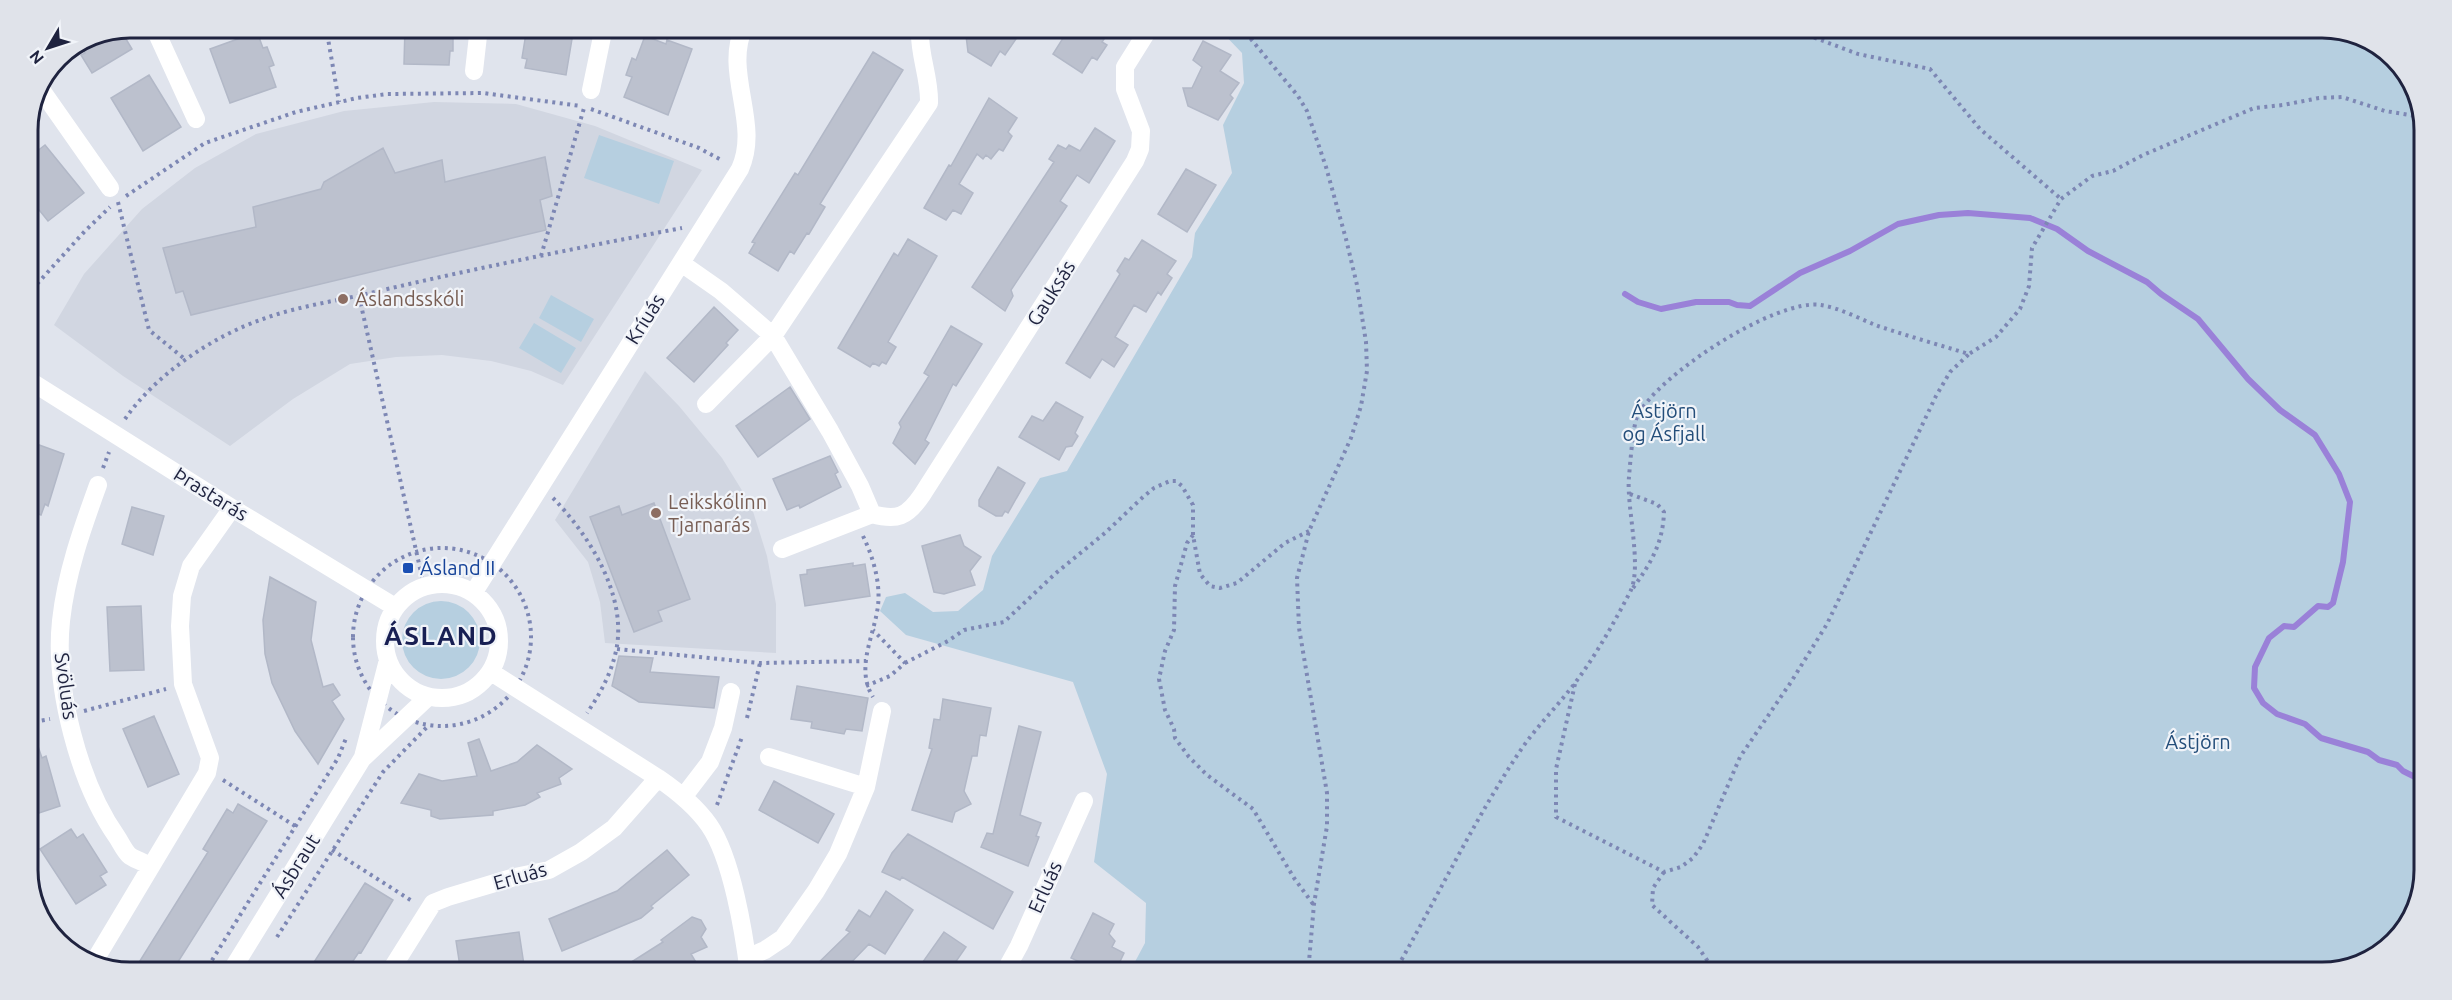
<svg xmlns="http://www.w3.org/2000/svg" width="2452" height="1000" font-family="Ubuntu,sans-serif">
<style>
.built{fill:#d1d6e1}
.green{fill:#b6cfe0}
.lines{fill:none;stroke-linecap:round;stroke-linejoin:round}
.stream{stroke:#9a81d8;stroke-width:6}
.building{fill:#bcc1ce;stroke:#b2b8c7;stroke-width:1.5}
.path{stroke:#7d87b4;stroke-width:4;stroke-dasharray:3 4.5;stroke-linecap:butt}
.minor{stroke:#fff;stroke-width:18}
.education-dot{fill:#8d6e63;stroke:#f1f4f9;stroke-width:2}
.transit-dot{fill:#1a4fb4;stroke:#f1f4f9;stroke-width:2}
.labels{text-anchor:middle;stroke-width:4.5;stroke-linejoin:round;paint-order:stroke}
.street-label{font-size:20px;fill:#1f233f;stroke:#f1f4f9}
.education-label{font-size:20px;fill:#785e54;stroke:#f1f4f9;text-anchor:start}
.park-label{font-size:20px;fill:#244e7a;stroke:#f1f4f9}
.transit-label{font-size:20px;fill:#164399;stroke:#f1f4f9;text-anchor:start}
.district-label{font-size:26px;font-weight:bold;letter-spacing:1.5px;fill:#181f53;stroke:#f1f4f9}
.rim{fill:none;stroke:#1f233f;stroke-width:3}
</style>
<rect width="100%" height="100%" fill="#e0e4ed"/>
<!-- built -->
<path class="built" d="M434,102L516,104L595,126L702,170L563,385L531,371L491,361L442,355L396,357L350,364L293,399L230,446L123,376L54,325L84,274L142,209L195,168L256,134L344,111Z
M645,371L679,406L722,458L751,505L767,556L776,604V653L605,643L600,602L588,562L555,520Z"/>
<!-- green -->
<path class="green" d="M1217,27H2322L2361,35L2407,72L2425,124L2417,909L2380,955L2322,973H1129L1145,943L1146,903L1094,862L1107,774L1073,682L906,635L880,611L886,597L905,593L933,612L958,611L983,590L992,556L1040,478L1067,471L1192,257L1195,233L1232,173L1223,125L1244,83L1242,53Z
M599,135L674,161L659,204L584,178Z
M551,295L594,319L581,342L539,318Z
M534,323L576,348L561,373L519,348Z
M402 640a39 39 0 1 1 78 0a39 39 0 1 1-78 0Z"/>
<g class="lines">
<!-- stream -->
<path class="stream" d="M1625,294L1638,302L1661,309L1696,302H1729L1737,305L1750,306L1800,273L1850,251L1898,224L1939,215L1968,213L2030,218L2057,229L2088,251L2147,282L2161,294L2198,319L2248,379L2280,410L2315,435L2339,474L2350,502L2343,562L2333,603L2328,607L2318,606L2294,627L2284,626L2269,638L2255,667L2254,688L2263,703L2277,714L2305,724L2321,738L2368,752L2379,760L2397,765L2403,771L2419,779"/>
</g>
<!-- building -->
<path class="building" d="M405,27H453V51H450L449,65L404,64Z
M527,27H574L566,75L525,68L527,59L522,58Z
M965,27H1018L1012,36L1016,39L1005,55L1000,51L991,66L968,52Z
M1070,27H1098L1108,33L1102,42L1107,45L1097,60L1092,57L1082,73L1053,54Z
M120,29L132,49L92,73L81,55L85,53L79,43L91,35Z
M257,32L263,48L267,47L274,65L269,67L276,87L230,103L210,49Z
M645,36L666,44L667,40L692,49L668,115L624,97L632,77L626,75L632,58L636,60Z
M1203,41L1231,55L1220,71L1239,83L1230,95L1233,98L1218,120L1188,106L1183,88H1192L1202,67L1193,60Z
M873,52L903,70L820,204L825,207L809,234L807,233L794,254L790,251L778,271L749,253L755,243L752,242L795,173L798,175Z
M149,75L181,127L143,151L111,98Z
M989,98L1017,118L1008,132L1012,136L1003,151L999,149L991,159L986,155L983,159L977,154L959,184L973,193L961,214L953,210L946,220L924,208L949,165L951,166Z
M1095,128L1115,141L1089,183L1077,175L1060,201L1067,206L1011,290L1013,296L1005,311L972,287L1054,162L1049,159L1058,145L1066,149L1069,145L1080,151Z
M45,145L84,193L48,221L27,195V159Z
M383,148L395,173L442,160L445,182L545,157L552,196L540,200L546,230L191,315L183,291L176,293L163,248L256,227L253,207L321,189L324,182Z
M1186,169L1216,185L1187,232L1158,214Z
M908,239L937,256L888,342L896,347L886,364L882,362L879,366L873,363L870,367L838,348L894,253L898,256Z
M1142,240L1176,261L1167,274L1172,278L1161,295L1158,292L1146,312L1134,305L1115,337L1128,345L1114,367L1102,359L1090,378L1066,363L1120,274L1117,271L1125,258L1129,260Z
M714,307L738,330L726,343L728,345L694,382L667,358Z
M951,326L982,344L956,386L953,384L925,440L929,443L915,464L893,443L901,427L899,423L929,376L924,373Z
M790,387L810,419L758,457L736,426Z
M1056,402L1083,417L1075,433L1078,436L1072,446L1066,447L1059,460L1019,437L1032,416L1043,421Z
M31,442L64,454L48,506L45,504L41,515L27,510V453Z
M830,456L838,472L835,474L841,487L800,508L799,505L787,510L773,479Z
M998,467L1025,483L1008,513L1005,511L1002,516H996L979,506V500Z
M654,503L690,599L658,611L662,621L634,632L590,517L619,506L622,515Z
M132,507L164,516L153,555L122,544Z
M960,535L964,546L981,557L970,571L975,585L944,594L934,592L922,546Z
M853,563V566L865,564L870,596L805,606L800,575L807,574V570Z
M270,577L316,602L311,640L323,687L333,684L340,695L332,701L344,719L318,764L295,731L272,683L265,654L263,620Z
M141,606L144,670L110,671L107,607Z
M619,656L653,658L650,672L719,677L714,708L639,702L612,686Z
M797,686L868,698L862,731L846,729L844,734L811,728L812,722L791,719Z
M943,699L991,708L986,736L980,735L977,756H972L964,791L971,804L955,812L952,822L912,810L932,749L929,748L934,719L940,720Z
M154,716L179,774L148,787L123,729Z
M27,723H30L42,758L46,756L60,806L27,817Z
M1019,726L1041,732L1020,815L1041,823L1036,836L1039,837L1028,866L981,847L987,833L993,834Z
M479,739L491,771L517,762L537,745L572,769L559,778L561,784L537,793L540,797L525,805L493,811V815L440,819L431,816V810L401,803L419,774L442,781L477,776L468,743Z
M774,781L834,814L818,843L759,810Z
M238,804L267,821L171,973H152L138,964L208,852L203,849L227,809L233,813Z
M71,829L77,838L83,834L107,872L100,876L106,885L76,904L40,849Z
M908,834L1013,892L993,929L902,877L900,880L882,872L892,853Z
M667,850L689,875L651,906L653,908L641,918L562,951L549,919L617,891Z
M365,883L393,900L361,953L359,952L345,973H307Z
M886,891L913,910L885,954L869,944L841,973H808L850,932L846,930L859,910L870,917Z
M1093,913L1114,924L1109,934L1115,941L1112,947L1124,953L1115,972L1097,964L1095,969L1071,958Z
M692,917L701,920L706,929L701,937L707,947L691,954L697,964L685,973H614L663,942L661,940Z
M519,932L524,965L461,973L456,941Z
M944,932L966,947L948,973H930L920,966Z"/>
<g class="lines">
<!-- path -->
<path class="path" d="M326,27L339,102
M1241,27L1298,96L1307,111L1326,167L1346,239L1357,285L1366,342L1367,371L1361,406L1351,438L1309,531L1297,578L1299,628L1327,793V826L1314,904L1308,973
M1786,27L1858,54L1930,69L1980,129L2061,199
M591,109L699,148L723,161
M126,196L205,143L296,112L357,98L387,94L483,93L581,106
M118,202L149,330L186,360
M541,256L584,108
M27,295L85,231L110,207
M359,296L424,586
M125,419C155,375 213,336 263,319C301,305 344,300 383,290C482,267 582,247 682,228
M103,468L109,452
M1630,494L1657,504L1664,512C1663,543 1651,563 1633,588
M553,498C589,535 628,596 616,651C611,674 600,694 587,713
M1193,535L1187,543L1175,586L1174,630L1165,651L1159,679L1165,710L1174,729L1175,738L1189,757L1207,775L1253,809L1294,878L1313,904
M863,536C874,559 882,587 877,612C872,640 856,670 873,697
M353 637a89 89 0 1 1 178 0a89 89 0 1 1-178 0Z
M617,649L760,663L866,661
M905,663L948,641L964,630L1004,622L1056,573L1105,533L1143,497L1154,488L1170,481H1176L1182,486L1193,505V535L1200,574L1210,586L1220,588L1237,583L1285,543L1309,531
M1575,684L1556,769V817L1664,872L1681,867L1693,858L1703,844L1740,757L1791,682L1827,624L1936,396L1950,372L1969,354
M866,686L890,676L905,663L873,630
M84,711L166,689
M747,718L760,663
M27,723L50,719
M223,780L295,826
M717,805L742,737
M332,850L412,901
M1664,872L1653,888L1652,905L1698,947L1716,973
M35,897L53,926L80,953
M277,937L383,772L429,725
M204,973L338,758L347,736
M1394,973C1436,900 1472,824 1518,754C1535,728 1557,707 1575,683C1596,655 1614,623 1630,592C1643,568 1626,506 1629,477C1630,465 1633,426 1637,417C1656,376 1776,298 1821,305C1840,308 1860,319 1878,326C1908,336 1939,345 1969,354L1996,337L2020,309L2029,286L2032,248L2061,199L2092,176L2113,171L2143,155L2254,108L2283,105L2319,98L2342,97L2385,111L2422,117"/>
<!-- minor -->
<path class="minor" d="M154,27L196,119
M474,71L479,27
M591,90L604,27
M42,91L110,188
M681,263L721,291L773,336L830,431L860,486L872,514
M27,379L232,508L395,607
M706,404L773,336L929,103C930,77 918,53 920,27
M98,485C82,529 66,574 61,621C54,687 79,783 117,837C121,843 125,852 130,856C136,860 145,863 151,866
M782,549L872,514C897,521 907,517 922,495L1135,161L1140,149L1141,131L1125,89V67L1150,27
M385 641a57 57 0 1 1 114 0a57 57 0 1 1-114 0Z
M474,592L740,169C761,123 723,73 744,27
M491,672L658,778C677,791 695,805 709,825C732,858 744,933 749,973
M363,757L388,660
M769,757L866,787
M684,796L710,762L723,728L731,692
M747,958L765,950L783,938L816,891L838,854L866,787L882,711
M92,965L207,773L210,758L183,684L180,626L182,596L191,566L232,508
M230,973L362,759L428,697
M389,973L433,903L448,897L515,877L549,870L581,852L614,828L658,778
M1004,973L1019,946L1084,801"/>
</g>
<!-- markers -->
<g class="education-dot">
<circle cx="343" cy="299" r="6"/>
<circle cx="656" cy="513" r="6"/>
</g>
<rect class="transit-dot" x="402" y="562" width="12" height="12" rx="3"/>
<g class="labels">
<!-- street labels -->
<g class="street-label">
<text transform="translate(1051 293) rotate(-58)" y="7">Gauksás</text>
<text transform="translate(645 319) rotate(-58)" y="7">Kríuás</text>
<text transform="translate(211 494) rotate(32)" y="7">Þrastarás</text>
<text transform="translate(66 686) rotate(82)" y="7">Svöluás</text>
<text transform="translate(296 866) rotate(-58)" y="7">Ásbraut</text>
<text transform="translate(520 876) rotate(-16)" y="7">Erluás</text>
<text transform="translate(1045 887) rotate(-66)" y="7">Erluás</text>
</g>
<!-- education labels -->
<g class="education-label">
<text x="355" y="306">Áslandsskóli</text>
<text x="668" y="509">Leikskólinn<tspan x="668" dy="23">Tjarnarás</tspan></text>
</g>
<!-- park labels -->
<g class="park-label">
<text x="1664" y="418">Ástjörn<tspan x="1664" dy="23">og Ásfjall</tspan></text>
<text x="2198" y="749">Ástjörn</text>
</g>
<!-- transit labels -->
<g class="transit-label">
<text x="420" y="575">Ásland II</text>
</g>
<!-- district labels -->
<g class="district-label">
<text x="441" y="645">ÁSLAND</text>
</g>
</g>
<!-- crop -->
<path d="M0 0H2452V1000H0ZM130 38H2322A92 92 0 0 1 2414 130V870A92 92 0 0 1 2322 962H130A92 92 0 0 1 38 870V130A92 92 0 0 1 130 38Z" fill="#e0e3ea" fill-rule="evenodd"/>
<path class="rim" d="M130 38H2322A92 92 0 0 1 2414 130V870A92 92 0 0 1 2322 962H130A92 92 0 0 1 38 870V130A92 92 0 0 1 130 38Z"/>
<!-- north arrow -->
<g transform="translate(48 48) rotate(231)" stroke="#f1f4f9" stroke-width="4.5" paint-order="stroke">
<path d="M0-4.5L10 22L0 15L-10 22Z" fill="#1f233f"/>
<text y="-9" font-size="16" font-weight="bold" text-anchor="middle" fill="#1f233f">N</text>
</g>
</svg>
